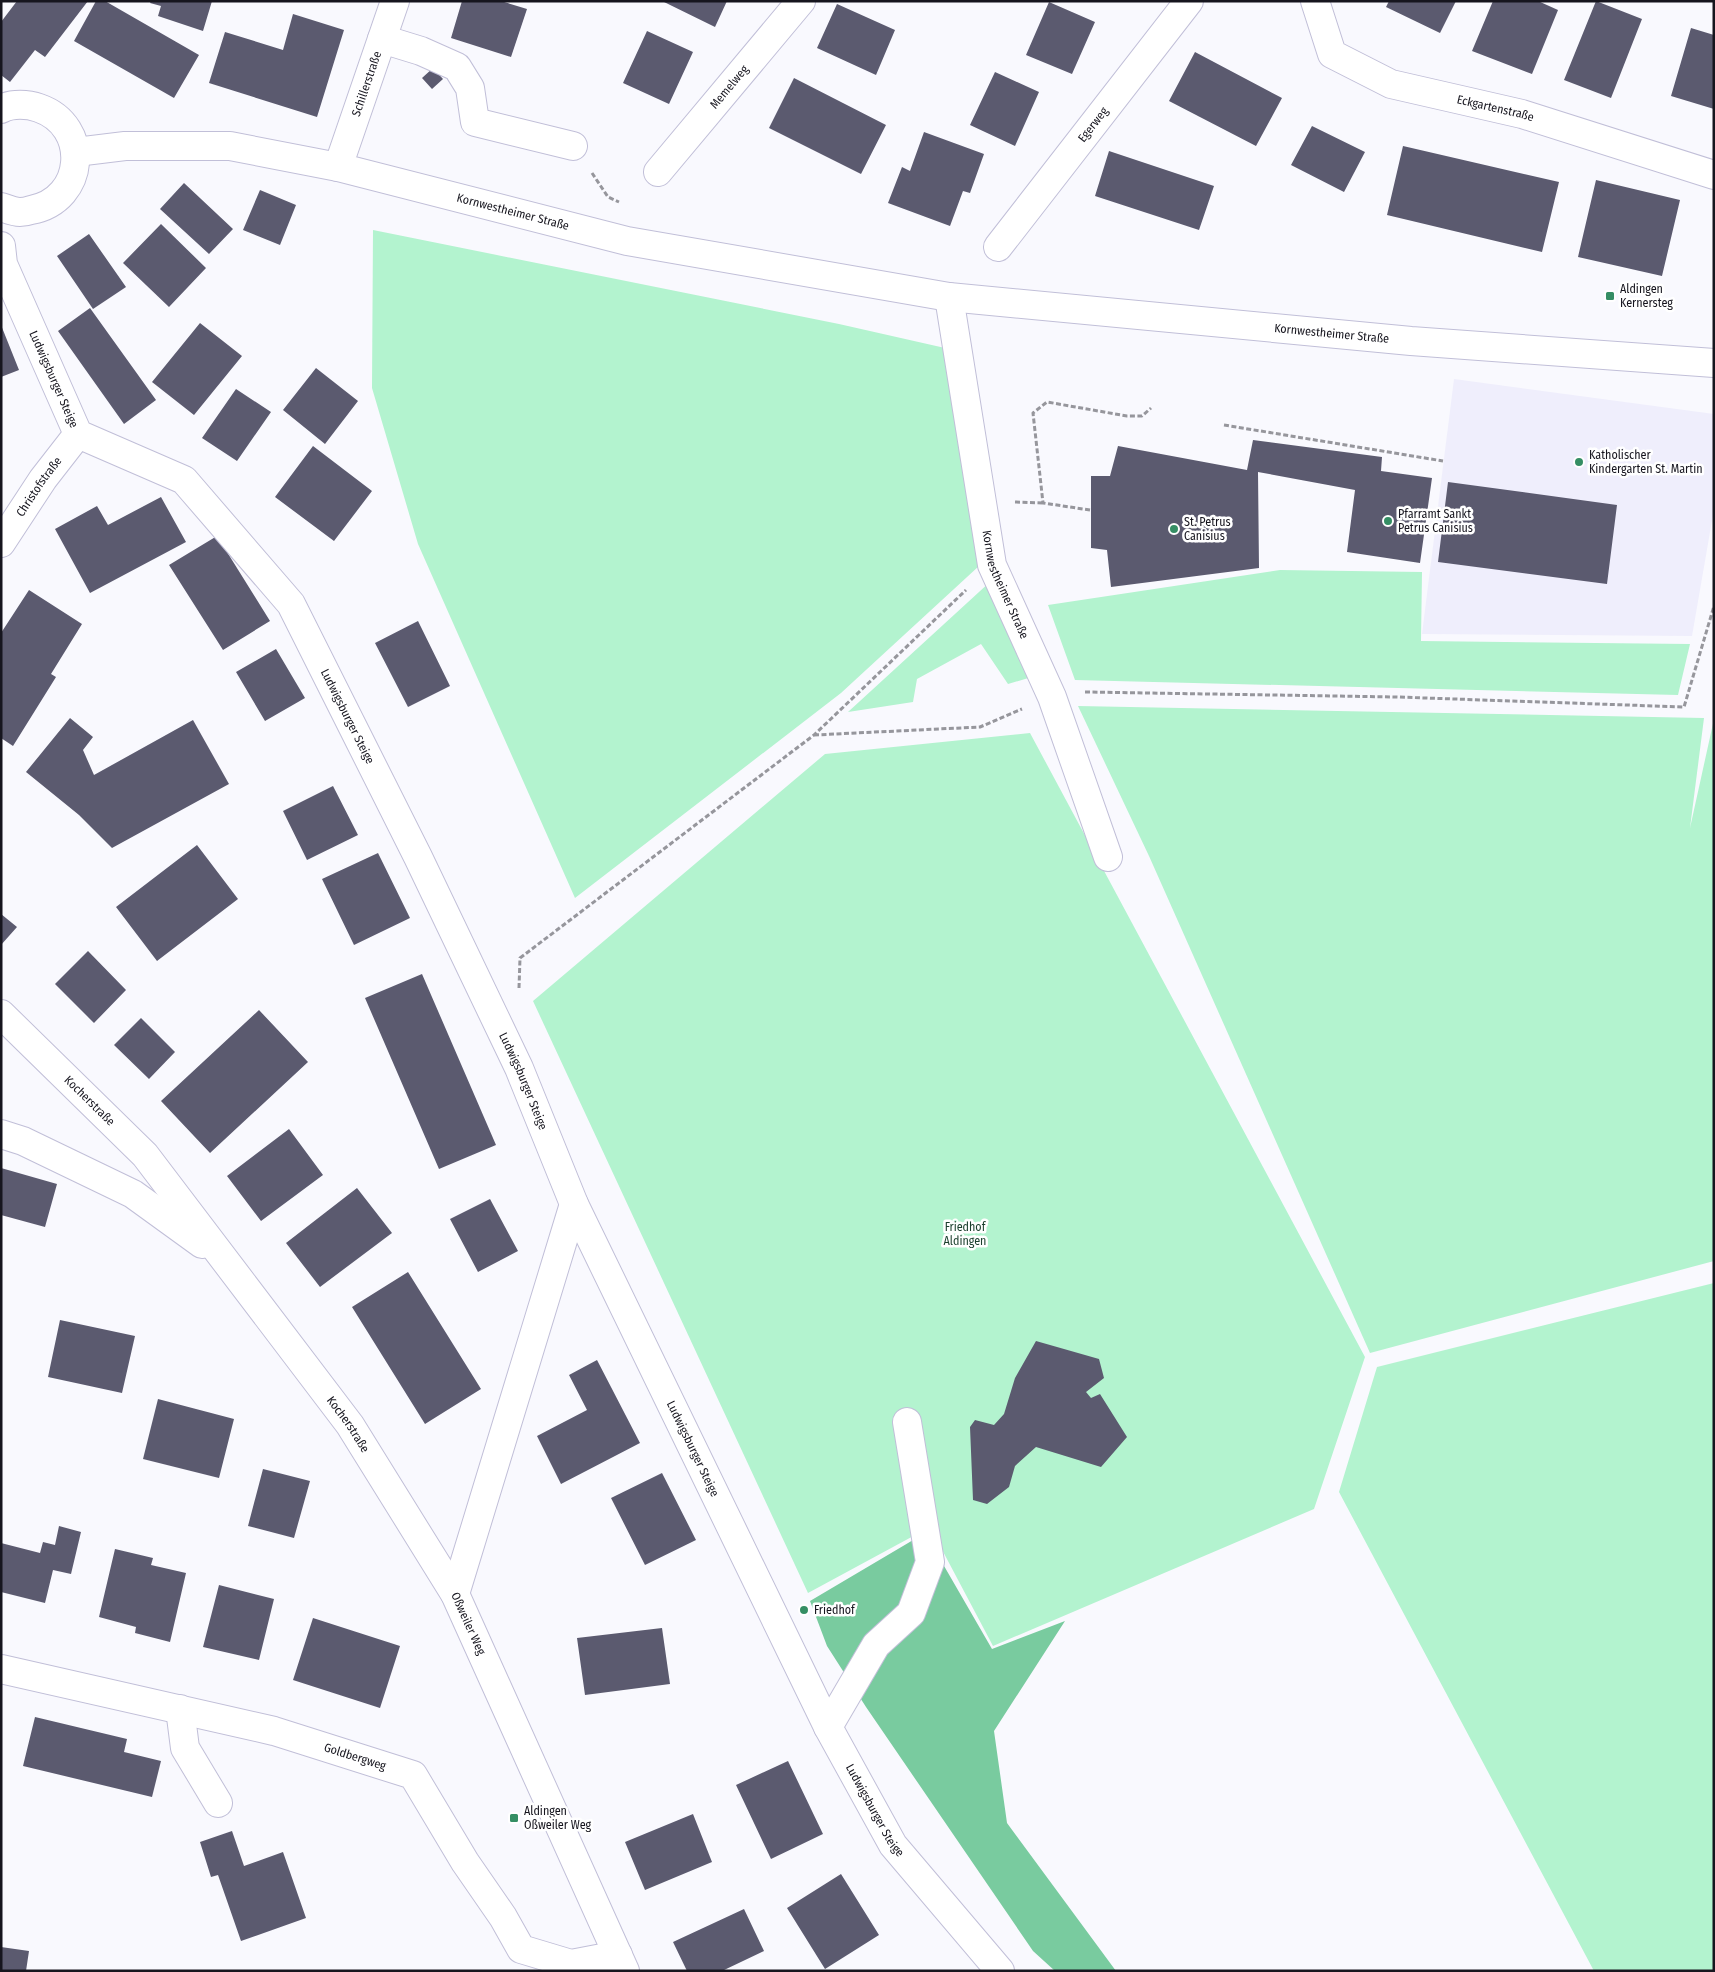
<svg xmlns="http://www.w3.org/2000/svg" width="1715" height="1972" font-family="'Fira Sans Condensed',sans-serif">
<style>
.built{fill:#efeefc}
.green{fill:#b3f3cf}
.forest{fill:#79cb9f}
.building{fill:#5b5a6f}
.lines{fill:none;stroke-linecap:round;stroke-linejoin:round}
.minor-casing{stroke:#c1bfd8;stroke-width:30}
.path{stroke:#96969c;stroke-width:3;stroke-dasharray:5 2.5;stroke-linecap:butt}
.minor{stroke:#fff;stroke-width:28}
.poi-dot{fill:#358e64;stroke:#fff;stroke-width:2}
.labels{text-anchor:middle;stroke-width:5;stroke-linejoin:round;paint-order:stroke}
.street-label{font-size:12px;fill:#16151e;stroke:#fff}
.poi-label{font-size:12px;fill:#16151e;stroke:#fff;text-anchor:start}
.park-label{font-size:12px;fill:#1b3f2d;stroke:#fff}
</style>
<rect width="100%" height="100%" fill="#f9f9fe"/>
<!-- built -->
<path class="built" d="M1454,379L1714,414V509L1692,636L1422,634Z"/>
<!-- green -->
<path class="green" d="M373,230L839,324L945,348L979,566L841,693L575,898L418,544L372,388Z
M1280,570L1422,572L1421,641L1690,644L1678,695L1075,680L1048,605Z
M991,581L1035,676L1008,684L981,644L917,679L913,702L848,712Z
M1078,706L1704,718L1690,828L1714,719V1261L1370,1353L1149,856Z
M1030,733L1365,1357L1314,1509L993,1646L930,1527L808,1593L533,1001L825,754Z
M1714,1283V1971H1594L1339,1492L1377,1367Z"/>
<!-- forest -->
<path class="forest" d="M925,1533L992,1649L1065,1621L994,1731L1007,1823L1116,1971H1055L1033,1951L866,1707L827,1646L810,1601Z"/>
<!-- building -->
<path class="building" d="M17,1H88L45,57L35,50L10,82L1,75V22Z
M96,1H105L199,55L174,98L74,41Z
M151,1H212L203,31L158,16L161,6L150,3Z
M462,1H501L527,9L511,57L451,38Z
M662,1H727L715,27Z
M1389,1H1456L1440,33L1386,7Z
M1493,1H1538L1558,10L1532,74L1472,51Z
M1596,1L1642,19L1611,98L1564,80Z
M1049,2L1095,22L1072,74L1026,55Z
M837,4L895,30L876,75L817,48Z
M293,14L344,30L317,117L209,83L225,32L283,50Z
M1691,28L1714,35V109L1671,96Z
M647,31L693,52L669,104L623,83Z
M1195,52L1282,98L1256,146L1169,101Z
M433,68L443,79L432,89L422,78Z
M995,72L1039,92L1015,146L970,125Z
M794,78L886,125L861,174L769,128Z
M1312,126L1365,152L1344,192L1291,165Z
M924,132L984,154L970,193L963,191L950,226L888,203L902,167L910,171Z
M1403,146L1559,182L1542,252L1387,215Z
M1109,151L1214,186L1199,230L1095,196Z
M1596,180L1680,200L1662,276L1578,257Z
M184,183L233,229L209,254L160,209Z
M260,190L296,205L280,245L243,230Z
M161,224L206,268L169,307L123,263Z
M89,234L126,287L93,309L57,256Z
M90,308L156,400L124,424L58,331Z
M200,323L242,356L194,415L152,382Z
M1,325L19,370L1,377Z
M316,368L358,401L325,444L283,410Z
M236,389L271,412L237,461L202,438Z
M1253,440L1382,457L1381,471L1432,478L1420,563L1347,552L1355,490L1258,472L1259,568L1111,587L1107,550L1091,548V476H1110L1118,446L1247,470Z
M313,446L372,491L334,541L275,497Z
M1448,482L1617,505L1607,584L1438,562Z
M161,497L186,542L90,593L55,529L97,506L108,525Z
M217,536L270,621L223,650L169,565Z
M29,590L82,624L51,674L56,677L13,746L1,738V633Z
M418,621L450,686L408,707L375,643Z
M276,649L305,698L265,721L236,672Z
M70,718L93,737L83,750L94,775L193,720L229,784L112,848L79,815L26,772Z
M333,786L358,835L307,860L283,811Z
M197,845L238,899L157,961L116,907Z
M378,853L410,918L354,945L322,879Z
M1,914L17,927L1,945Z
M88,951L126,990L94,1023L55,984Z
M422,974L496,1145L439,1169L365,998Z
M259,1010L308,1062L210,1153L161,1101Z
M141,1018L175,1052L149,1079L114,1045Z
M289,1129L323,1175L261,1221L227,1176Z
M1,1168L57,1184L45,1227L1,1215Z
M357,1188L392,1233L320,1287L286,1243Z
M490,1199L518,1251L478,1272L450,1219Z
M408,1272L481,1389L425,1424L352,1307Z
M60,1320L135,1336L122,1393L48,1377Z
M1036,1341L1099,1359L1104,1378L1086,1392L1091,1398L1100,1394L1127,1437L1101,1467L1036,1447L1015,1466L1009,1487L987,1504L973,1500L970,1427L975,1420L994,1425L1004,1414L1015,1378Z
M597,1360L640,1443L561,1484L537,1436L587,1410L569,1375Z
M158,1399L234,1419L219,1478L143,1459Z
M263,1469L310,1481L294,1538L248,1526Z
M662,1473L696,1540L645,1565L611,1498Z
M59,1526L81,1532L71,1574L53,1570L45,1603L1,1592V1543L40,1553L43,1542L55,1545Z
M115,1549L153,1558L151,1565L186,1573L170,1642L135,1633L136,1627L99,1617Z
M219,1585L274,1599L259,1660L203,1647Z
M313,1618L400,1646L380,1708L293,1680Z
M662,1628L670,1684L585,1695L577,1638Z
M35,1717L127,1739L124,1752L161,1761L152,1797L23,1766Z
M788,1761L823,1834L771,1859L736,1785Z
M693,1814L712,1862L645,1890L625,1842Z
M232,1831L244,1866L283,1852L306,1918L241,1941L218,1875L211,1877L200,1842Z
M841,1874L879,1935L825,1969L787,1908Z
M744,1909L764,1951L722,1971H687L673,1942Z
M1,1947L29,1951L26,1971H1Z"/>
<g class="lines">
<defs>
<g id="minor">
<path id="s1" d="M1315,1L1332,54L1391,84L1522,114L1714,175"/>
<path d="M382,39L421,51L457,67L470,88L475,122L573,146"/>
<path d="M1,109C12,103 28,104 39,108C91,126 86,200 31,210C28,211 23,212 20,212C14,212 7,209 1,207"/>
<path id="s2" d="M76,152L125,146H230L338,167L627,241L949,297L1411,341L1714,363"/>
<path id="s3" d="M338,167L395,1"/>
<path id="s4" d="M658,172L801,1"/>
<path id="s5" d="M1,246L3,264L78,434L184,480L291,604L418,857L519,1068L574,1204L828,1727L893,1845L1000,1971"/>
<path id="s6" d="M998,247L1189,1"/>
<path id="s7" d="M949,297L992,565L1052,697L1108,857"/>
<path id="s8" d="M1,543L43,479L78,434"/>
<path id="s9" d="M1,1014L145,1155L350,1425L455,1594L625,1971"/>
<path d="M1,1134L23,1141L133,1194L202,1244"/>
<path d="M455,1594L574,1204"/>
<path id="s10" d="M1,1669L274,1731L413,1775L465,1862L503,1917L521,1949L571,1964L618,1955"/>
<path d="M180,1709L185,1748L218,1803"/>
<path d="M828,1727L876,1645L911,1613L930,1562L907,1422"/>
</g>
</defs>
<!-- minor casing -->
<use href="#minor" class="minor-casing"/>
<!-- path -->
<path class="path" d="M592,173L608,197L619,202
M1224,425L1443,461
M1015,502L1043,503
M1090,510L1043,503L1033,413L1047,402L1127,416H1142L1151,408
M1085,692L1397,697L1684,707L1714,606
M814,735L980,727L1022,709
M519,988L520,958L814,735L966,590"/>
<!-- minor -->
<use href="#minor" class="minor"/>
</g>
<!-- markers -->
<g class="poi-dot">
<rect x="1605" y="291" width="10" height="10" rx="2.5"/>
<circle cx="1579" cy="462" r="5"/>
<circle cx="1388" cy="521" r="5"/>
<circle cx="1174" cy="529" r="5"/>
<circle cx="804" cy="1610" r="5"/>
<rect x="509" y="1813" width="10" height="10" rx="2.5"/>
</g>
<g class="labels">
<!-- street labels -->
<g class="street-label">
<text dy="4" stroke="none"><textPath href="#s3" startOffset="88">Schillerstraße</textPath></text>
<text dy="4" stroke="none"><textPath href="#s4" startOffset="111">Memelweg</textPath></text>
<text dy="4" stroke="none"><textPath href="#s1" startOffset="229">Eckgartenstraße</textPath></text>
<text dy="4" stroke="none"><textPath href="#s6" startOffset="155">Egerweg</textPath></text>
<text dy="4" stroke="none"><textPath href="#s2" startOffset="445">Kornwestheimer Straße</textPath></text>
<text dy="4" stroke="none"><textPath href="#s2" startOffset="1274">Kornwestheimer Straße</textPath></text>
<text dy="4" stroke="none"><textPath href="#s5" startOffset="144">Ludwigsburger Steige</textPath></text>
<text dy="4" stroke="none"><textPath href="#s8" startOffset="68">Christofstraße</textPath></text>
<text dy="4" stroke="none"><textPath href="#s7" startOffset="294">Kornwestheimer Straße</textPath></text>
<text dy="4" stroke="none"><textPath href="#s5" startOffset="609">Ludwigsburger Steige</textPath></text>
<text dy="4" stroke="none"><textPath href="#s5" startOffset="1014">Ludwigsburger Steige</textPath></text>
<text dy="4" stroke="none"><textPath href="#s9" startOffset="124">Kocherstraße</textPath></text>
<text dy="4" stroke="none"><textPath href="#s9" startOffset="539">Kocherstraße</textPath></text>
<text dy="4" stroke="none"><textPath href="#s5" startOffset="1419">Ludwigsburger Steige</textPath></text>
<text dy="4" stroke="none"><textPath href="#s9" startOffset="772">Oßweiler Weg</textPath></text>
<text dy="4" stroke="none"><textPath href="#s10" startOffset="365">Goldbergweg</textPath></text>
<text dy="4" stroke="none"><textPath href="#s5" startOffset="1824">Ludwigsburger Steige</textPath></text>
</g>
<!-- poi labels -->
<g class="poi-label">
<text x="1620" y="293">Aldingen<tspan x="1620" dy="14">Kernersteg</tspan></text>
<text x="1589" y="459">Katholischer<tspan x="1589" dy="14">Kindergarten St. Martin</tspan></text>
<text x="1398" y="518">Pfarramt Sankt<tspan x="1398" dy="14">Petrus Canisius</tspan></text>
<text x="1184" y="526">St. Petrus<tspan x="1184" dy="14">Canisius</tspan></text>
<text x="814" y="1614">Friedhof</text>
<text x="524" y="1815">Aldingen<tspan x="524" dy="14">Oßweiler Weg</tspan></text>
</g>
<!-- park labels -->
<g class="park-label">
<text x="965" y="1231">Friedhof<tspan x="965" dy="14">Aldingen</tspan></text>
</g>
</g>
<!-- border -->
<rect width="1715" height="1972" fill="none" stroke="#16151e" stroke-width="5"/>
</svg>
